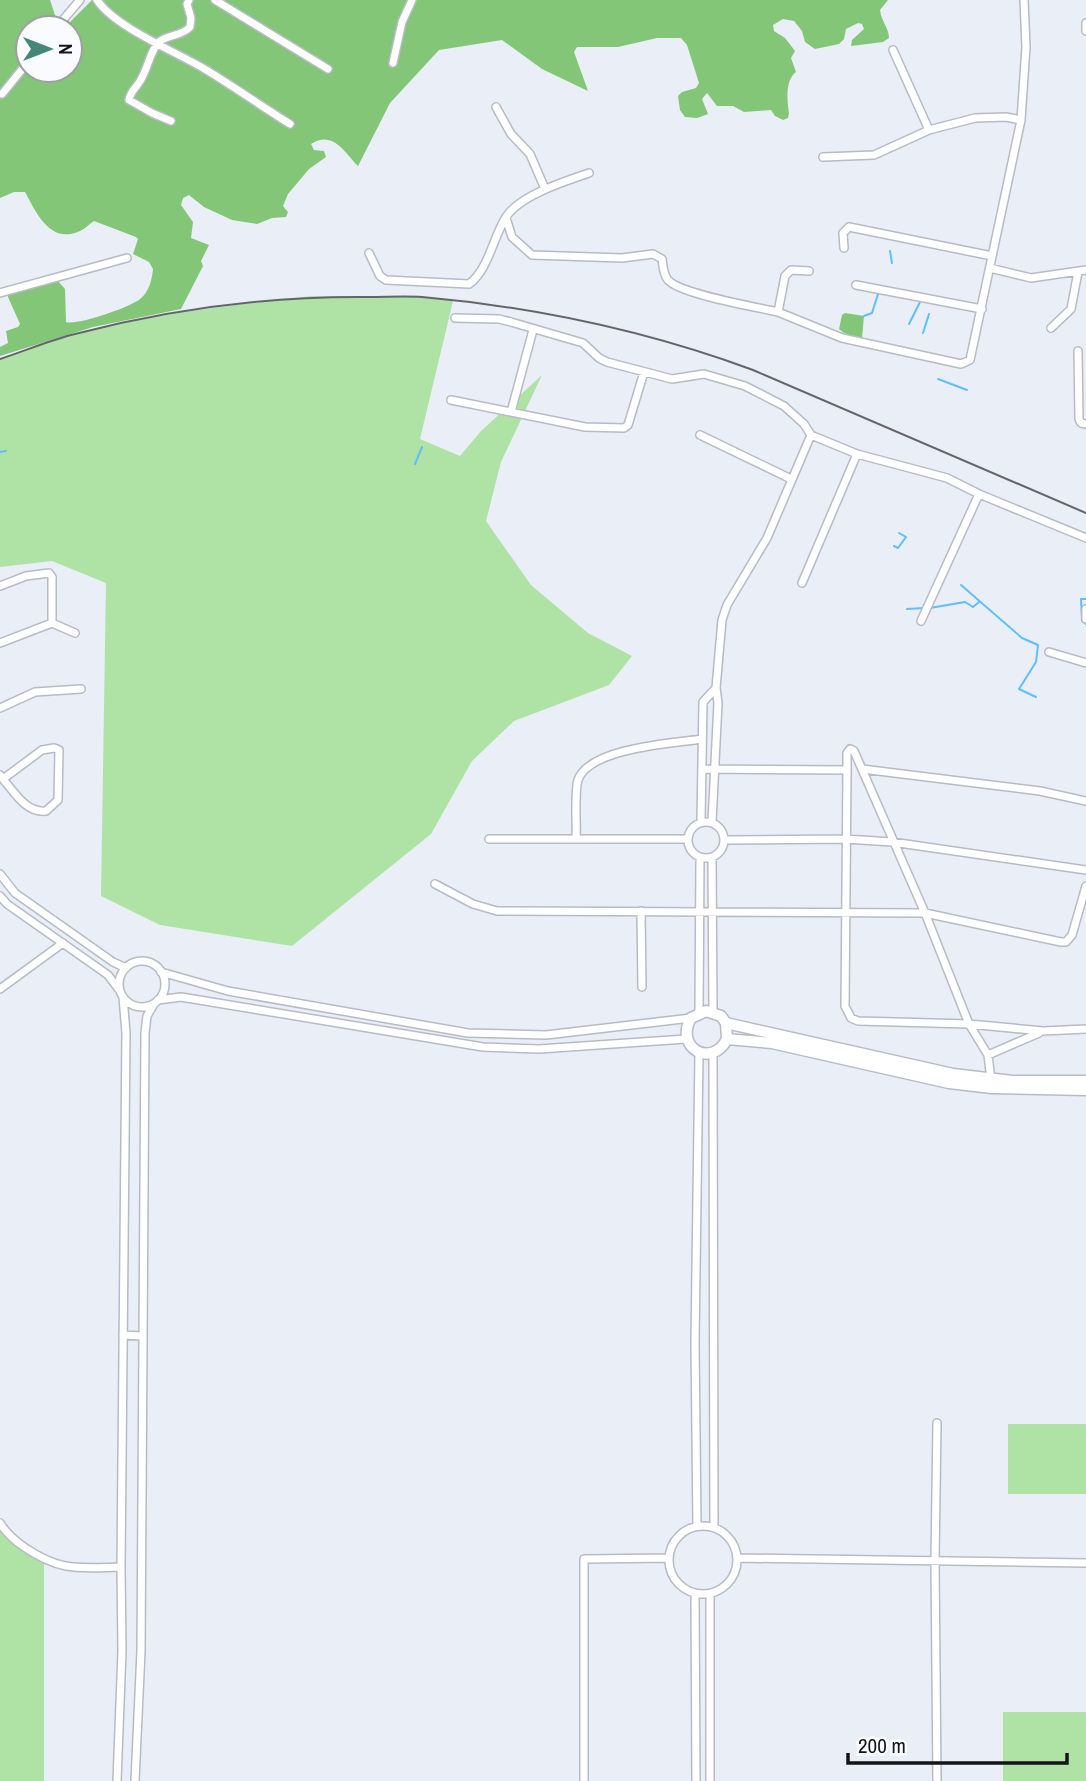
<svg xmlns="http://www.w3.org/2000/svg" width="1086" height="1781" font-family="'Archivo Narrow',sans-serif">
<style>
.green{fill:#afe3a6}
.forest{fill:#83c678;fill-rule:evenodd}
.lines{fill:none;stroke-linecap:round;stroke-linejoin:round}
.stream{stroke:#5ebffe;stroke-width:2}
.minor-casing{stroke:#b7bbc3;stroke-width:10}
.highway-casing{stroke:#b7bbc3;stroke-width:13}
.minor{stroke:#fff;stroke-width:7}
.highway{stroke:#fff;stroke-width:10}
.rail{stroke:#63656a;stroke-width:2}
</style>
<rect width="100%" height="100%" fill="#eaeef6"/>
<!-- green -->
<path class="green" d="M311,296L421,297L453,301L420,439L460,456L481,431L542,375L501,462L486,521L531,585L588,633L632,656L609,685L514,721L472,761L431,834L292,946L160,925L101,896L106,583L52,561L0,567V359C25,351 51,340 77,333C154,314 232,305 311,296Z
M1008,1424H1086V1494H1008Z
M0,1530L44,1559V1781H0Z
M1003,1712H1086V1781H1003Z"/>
<!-- forest -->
<path class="forest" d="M0,0H50L58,24L67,25L92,0H888L880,10C881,21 889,28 889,38L883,42L851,46L852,40L864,29L862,24L858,23L846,29L844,39L839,44L815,49L805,42L802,31L794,21L783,19L773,25L774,31L785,38L795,51L791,58L796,72C785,80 787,101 789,113L788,118L783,120L775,116L771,110L744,112L733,106H717L707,93L702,99L708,114L697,118L685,117L680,110L678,96L682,92L696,88L699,83L687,45L681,38H657L618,47H577L574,52L588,91L542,69L502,40L439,50L390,103L358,166C344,152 333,130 311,144L314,150L324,151L326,157L309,169L288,194L283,206L288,212L286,217L272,218L257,224L232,220L204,207L189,195L183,198L181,205L193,222L191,238L209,245L201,261L203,266L181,309L93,327L0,356V347L8,343L6,331L18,327L20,324L8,297L9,291L57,280L65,289L66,322C76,326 131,307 140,299C149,292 152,280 153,269L149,262L133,254L138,239L136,237L94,221C89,224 85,229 80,231C50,245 36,212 25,192H14L0,198ZM28,28H70V70H28Z
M845,313L864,316L862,339L844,333L839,329L842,315Z"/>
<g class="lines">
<!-- stream -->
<path class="stream" d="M890,251L892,263
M864,316L872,313L879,291
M909,324L921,300
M923,333L929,314
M938,379L967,390
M0,452L6,451
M415,464L422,447
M894,546L898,548L906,537L899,533
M961,585L1022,638L1038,645L1036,662L1019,689L1036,697
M1086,599H1081L1082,621L1086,624
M930,608L965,602L973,607L979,602
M907,609L924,608"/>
<defs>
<path id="minor" d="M97,0C115,27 174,51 203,68C233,86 261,106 290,124
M215,0L328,69
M1086,23V31
M56,28L80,0
M893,50L929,130
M393,63L402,22L412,0
M2,94L28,62
M496,107L511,134L530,154L545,189
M171,121L152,113L129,100C130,92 136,88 140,81C148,69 150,50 160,41C170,34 182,36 190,27L191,18L187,4L189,0
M823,157L874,155L929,130L975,118L1006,117L1021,120
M506,218L512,237L532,255L622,258L653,254L662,259C663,266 663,274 668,280C680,294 756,307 778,312
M844,248L843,233L849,227L992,256
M369,253L380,276L386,280L469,284C488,271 494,235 506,217C520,195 566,181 589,173
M990,268L1031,278L1086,270
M809,271L791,270L785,276L778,312L842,338L961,364L970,360L1021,120L1026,47L1024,0
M856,285L982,309
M0,293L127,258
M455,318L499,319L511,322L583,343L599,358L607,362L672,379L704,374L745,386L784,406L804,424L811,435L857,454L947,478L979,494L1086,538
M1051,328L1071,309L1078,272
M1078,351L1079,419L1081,423L1086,424
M451,400L585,427L624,428L628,425L644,372
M511,412L533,330
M700,435L791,479
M802,583L857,454
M0,586L26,576L49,573L52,577V623
M1086,609V619
M921,621L979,494
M0,643L52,623L75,633
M1049,652L1086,663
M0,708L35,692L81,689
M702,769L847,770
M862,769L1040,791L1086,801
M0,775L3,779C15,793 26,813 46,811L58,800L59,750L54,748L42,750L3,779
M688 840a18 18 0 1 1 36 0a18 18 0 1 1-36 0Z
M701,822L703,702L716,688
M712,822L718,703L716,688L722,620L727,605L767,538L811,435
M489,839H688
M576,839C577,823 574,794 578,780C589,748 673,743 702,739
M724,840L846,839L892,842L1086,870
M712,857L713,1012
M0,874L15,893L113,962L126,968
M435,884L473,904L497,911L925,913L1061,942H1066L1072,935L1086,886
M0,896L7,904L108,975L120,991
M641,911L642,987
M119 984a23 23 0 1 1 46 0a23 23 0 1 1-46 0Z
M161,972L228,991L468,1033L546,1035L691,1018
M0,989L63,943
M158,1000L181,997L483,1047L539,1049L686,1039
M699,1013L700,857
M713,1053L714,1527
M988,1055L1039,1033
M991,1080L988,1055L969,1024L925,913L854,751L850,749L847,753V770L845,1006L851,1018L858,1021L969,1024L1043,1031L1086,1029
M123,1335L142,1336
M0,1523C6,1533 14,1540 24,1547C61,1572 78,1568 121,1567
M669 1560a34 34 0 1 1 68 0a34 34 0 1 1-68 0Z
M697,1526L695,1343L699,1053
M737,1558L1086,1563
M695,1594L696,1781
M117,1781L122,1651L121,1567L126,1033L123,997
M135,1781L141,1651L145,1033L147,1016L154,1004
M584,1781V1559L669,1558
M710,1781V1594
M937,1781L935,1561L937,1423"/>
<path id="highway" d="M726,1023L727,1039C712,1069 674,1048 691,1018L706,1011L721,1016L726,1023L953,1074L1012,1081H1086
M727,1039L772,1043L949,1083L992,1088L1086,1090"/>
</defs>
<!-- minor casing -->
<use href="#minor" class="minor-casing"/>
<!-- highway casing -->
<use href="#highway" class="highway-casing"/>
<!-- minor -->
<use href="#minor" class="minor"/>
<!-- highway -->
<use href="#highway" class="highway"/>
<!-- rail -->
<path class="rail" d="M0,359C25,351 50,340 75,334C171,309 271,296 369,297C387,297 405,296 422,297C535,307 647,331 753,370L1086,513"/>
</g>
<!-- north arrow -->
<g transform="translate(49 49) rotate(90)"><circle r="33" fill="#f9fbfe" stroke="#9d9fa2" stroke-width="2"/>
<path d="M0-5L12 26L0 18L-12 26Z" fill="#448779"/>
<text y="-10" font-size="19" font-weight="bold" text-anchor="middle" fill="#141518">N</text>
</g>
<!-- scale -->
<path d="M848 1753v10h219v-10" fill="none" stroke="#141518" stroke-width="3.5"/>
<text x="858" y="1753" font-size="21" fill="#141518" stroke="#f9fbfe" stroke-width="5" paint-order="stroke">200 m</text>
</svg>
